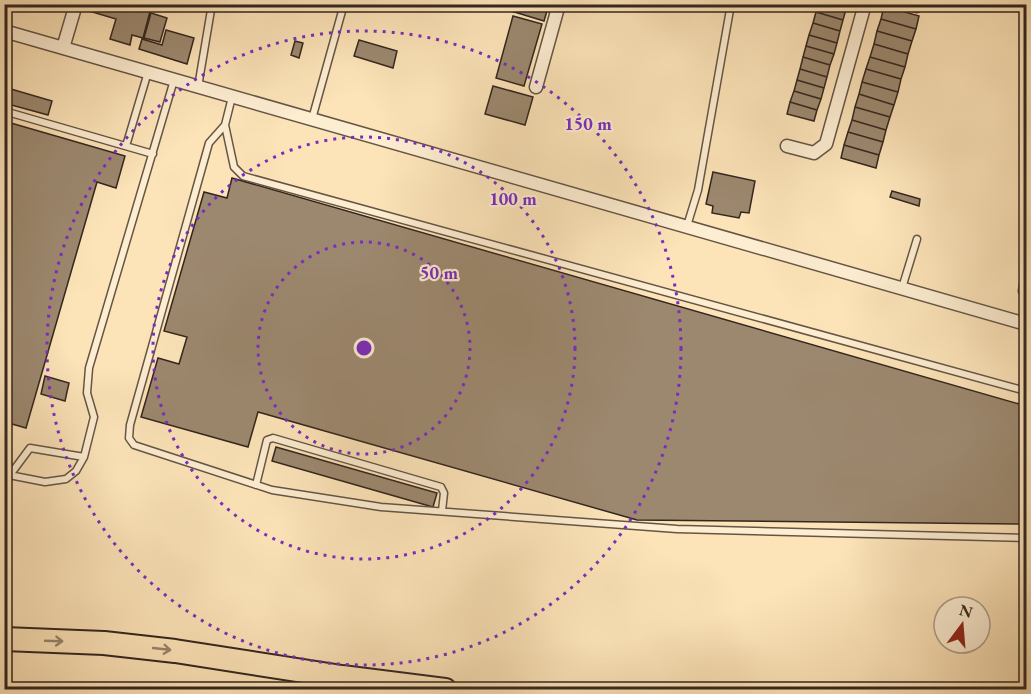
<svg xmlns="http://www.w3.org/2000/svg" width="1031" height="694" font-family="'EB Garamond',serif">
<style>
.building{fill:#9c886f;stroke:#33261f;stroke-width:1.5}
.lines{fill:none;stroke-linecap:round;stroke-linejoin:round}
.lane-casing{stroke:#655545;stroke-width:9}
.street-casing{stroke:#655545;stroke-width:15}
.highway-casing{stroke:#33261f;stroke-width:26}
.lane{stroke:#fdedd1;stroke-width:6}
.street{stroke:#fdedd1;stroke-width:12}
.highway{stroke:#fce3b8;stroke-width:22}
.oneway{stroke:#98846c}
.ring{fill:none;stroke:#7b2cbf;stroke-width:3;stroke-dasharray:3 6}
.centre{fill:#7b2cbf;stroke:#fdedd1;stroke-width:3}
.ring-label{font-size:18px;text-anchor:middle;font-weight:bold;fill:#7b2cbf;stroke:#fdedd1;stroke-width:4.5;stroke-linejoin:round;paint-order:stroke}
</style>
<rect width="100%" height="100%" fill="#fce3b8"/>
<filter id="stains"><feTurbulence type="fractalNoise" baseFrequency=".00333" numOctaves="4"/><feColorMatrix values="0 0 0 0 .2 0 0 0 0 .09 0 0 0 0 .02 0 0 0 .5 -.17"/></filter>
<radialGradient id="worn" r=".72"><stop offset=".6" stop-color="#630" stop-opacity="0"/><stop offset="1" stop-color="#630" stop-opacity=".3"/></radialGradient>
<!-- building -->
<path class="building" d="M91,4H152L143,38L132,35L130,45L110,39L116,19L89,11Z
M513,4H549L544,21L511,11Z
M818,4L846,9L843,20L816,12Z
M831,4H847L846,9Z
M884,6L919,16L916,29L881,19Z
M816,12L843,20L840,31L813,23Z
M151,13L167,18L160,42L144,38Z
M513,16L542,24L524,86L496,78Z
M881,19L916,29L912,41L877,31Z
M813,23L840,31L837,43L809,35Z
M166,30L194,38L187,64L139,49L142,39L162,45Z
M877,31L912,41L908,54L874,44Z
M809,35L837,43L834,54L806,46Z
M359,40L397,51L393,68L354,56Z
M295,41L303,43L299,58L291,55Z
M874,44L908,54L905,67L870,57Z
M806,46L834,54L830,65L803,57Z
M803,57L830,65L827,77L800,69Z
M870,57L905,67L901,79L866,69Z
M800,69L827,77L824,88L797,80Z
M866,69L901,79L898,92L862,82Z
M797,80L824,88L821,99L794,91Z
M862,82L898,92L894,105L859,94Z
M493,86L533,97L525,125L485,114Z
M4,87L52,101L48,115L4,103Z
M794,91L821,99L817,110L790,102Z
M859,94L894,105L890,117L855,107Z
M790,102L817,110L814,121L787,114Z
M855,107L890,117L886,130L852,120Z
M852,120L886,130L883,142L848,132Z
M4,121L125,156L116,188L97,182L26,428L12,424L4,449Z
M848,132L883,142L879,155L844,145Z
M844,145L879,155L876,168L841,158Z
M713,172L755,181L749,213L741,212L739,218L712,213L713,206L706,204Z
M232,178L1026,406V524L637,520L258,412L248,447L141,417L158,358L179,364L187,337L164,331L204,192L227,198Z
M892,191L920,199L919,206L890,197Z
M45,376L69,383L65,401L41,394Z
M276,447L437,493L433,507L272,461Z"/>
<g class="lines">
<defs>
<path id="lane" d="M902,4L917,9
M198,87L212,4
M232,97L225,125L209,143L130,425L129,438L134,445L272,490L381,507L677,529L1026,538
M4,111L153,154
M312,119L344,4
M225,125L234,167L243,176L1026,391
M126,146L148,72
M687,226L698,190L731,4
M902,288L917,239
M4,474L45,482L66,479L76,471L84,457L94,417L87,393L89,368L174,80
M10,475L30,448L84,457
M256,485L267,440L273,438L441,487L444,493L442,511"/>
<path id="street" d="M4,31L1026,324
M63,48L76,4
M536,87L559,4
M787,146L814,153L826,144L865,4
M1025,291L1026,285"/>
<path id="highway" d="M4,639L104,643L175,651L342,677L445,690"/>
</defs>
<!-- lane casing -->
<use href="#lane" class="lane-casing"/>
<!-- street casing -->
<use href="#street" class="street-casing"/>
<!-- highway casing -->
<use href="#highway" class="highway-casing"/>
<!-- lane -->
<use href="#lane" class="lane"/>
<!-- street -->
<use href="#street" class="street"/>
<!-- highway -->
<use href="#highway" class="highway"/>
</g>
<!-- one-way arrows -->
<defs><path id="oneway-shaft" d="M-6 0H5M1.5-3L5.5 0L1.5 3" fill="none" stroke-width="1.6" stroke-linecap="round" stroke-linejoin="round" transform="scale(1.5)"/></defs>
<g class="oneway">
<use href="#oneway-shaft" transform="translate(54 641) rotate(2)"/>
<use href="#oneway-shaft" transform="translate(162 649) rotate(6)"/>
</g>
<!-- distance rings -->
<g class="ring">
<circle cx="364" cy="348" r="106"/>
<circle cx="364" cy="348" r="211"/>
<circle cx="364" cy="348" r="317"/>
</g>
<circle cx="364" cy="348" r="9" class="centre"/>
<g class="ring-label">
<text x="588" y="130">150 m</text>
<text x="513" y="205">100 m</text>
<text x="439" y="279">50 m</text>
</g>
<!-- margin -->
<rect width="1031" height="694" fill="none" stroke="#fce3b8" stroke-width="24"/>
<rect x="6" y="6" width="1019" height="682" fill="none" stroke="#33261f" stroke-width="3"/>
<rect x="12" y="12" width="1007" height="670" fill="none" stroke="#33261f" stroke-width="1.5"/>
<!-- north arrow -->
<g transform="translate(962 625) rotate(16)"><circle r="28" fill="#fdedd1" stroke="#ac9d8a" stroke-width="1.5"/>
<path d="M0-4.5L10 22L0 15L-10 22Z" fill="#8f2418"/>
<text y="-9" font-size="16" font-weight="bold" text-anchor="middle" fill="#33261f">N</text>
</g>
<rect width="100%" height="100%" filter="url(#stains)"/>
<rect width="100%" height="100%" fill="url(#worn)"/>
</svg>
